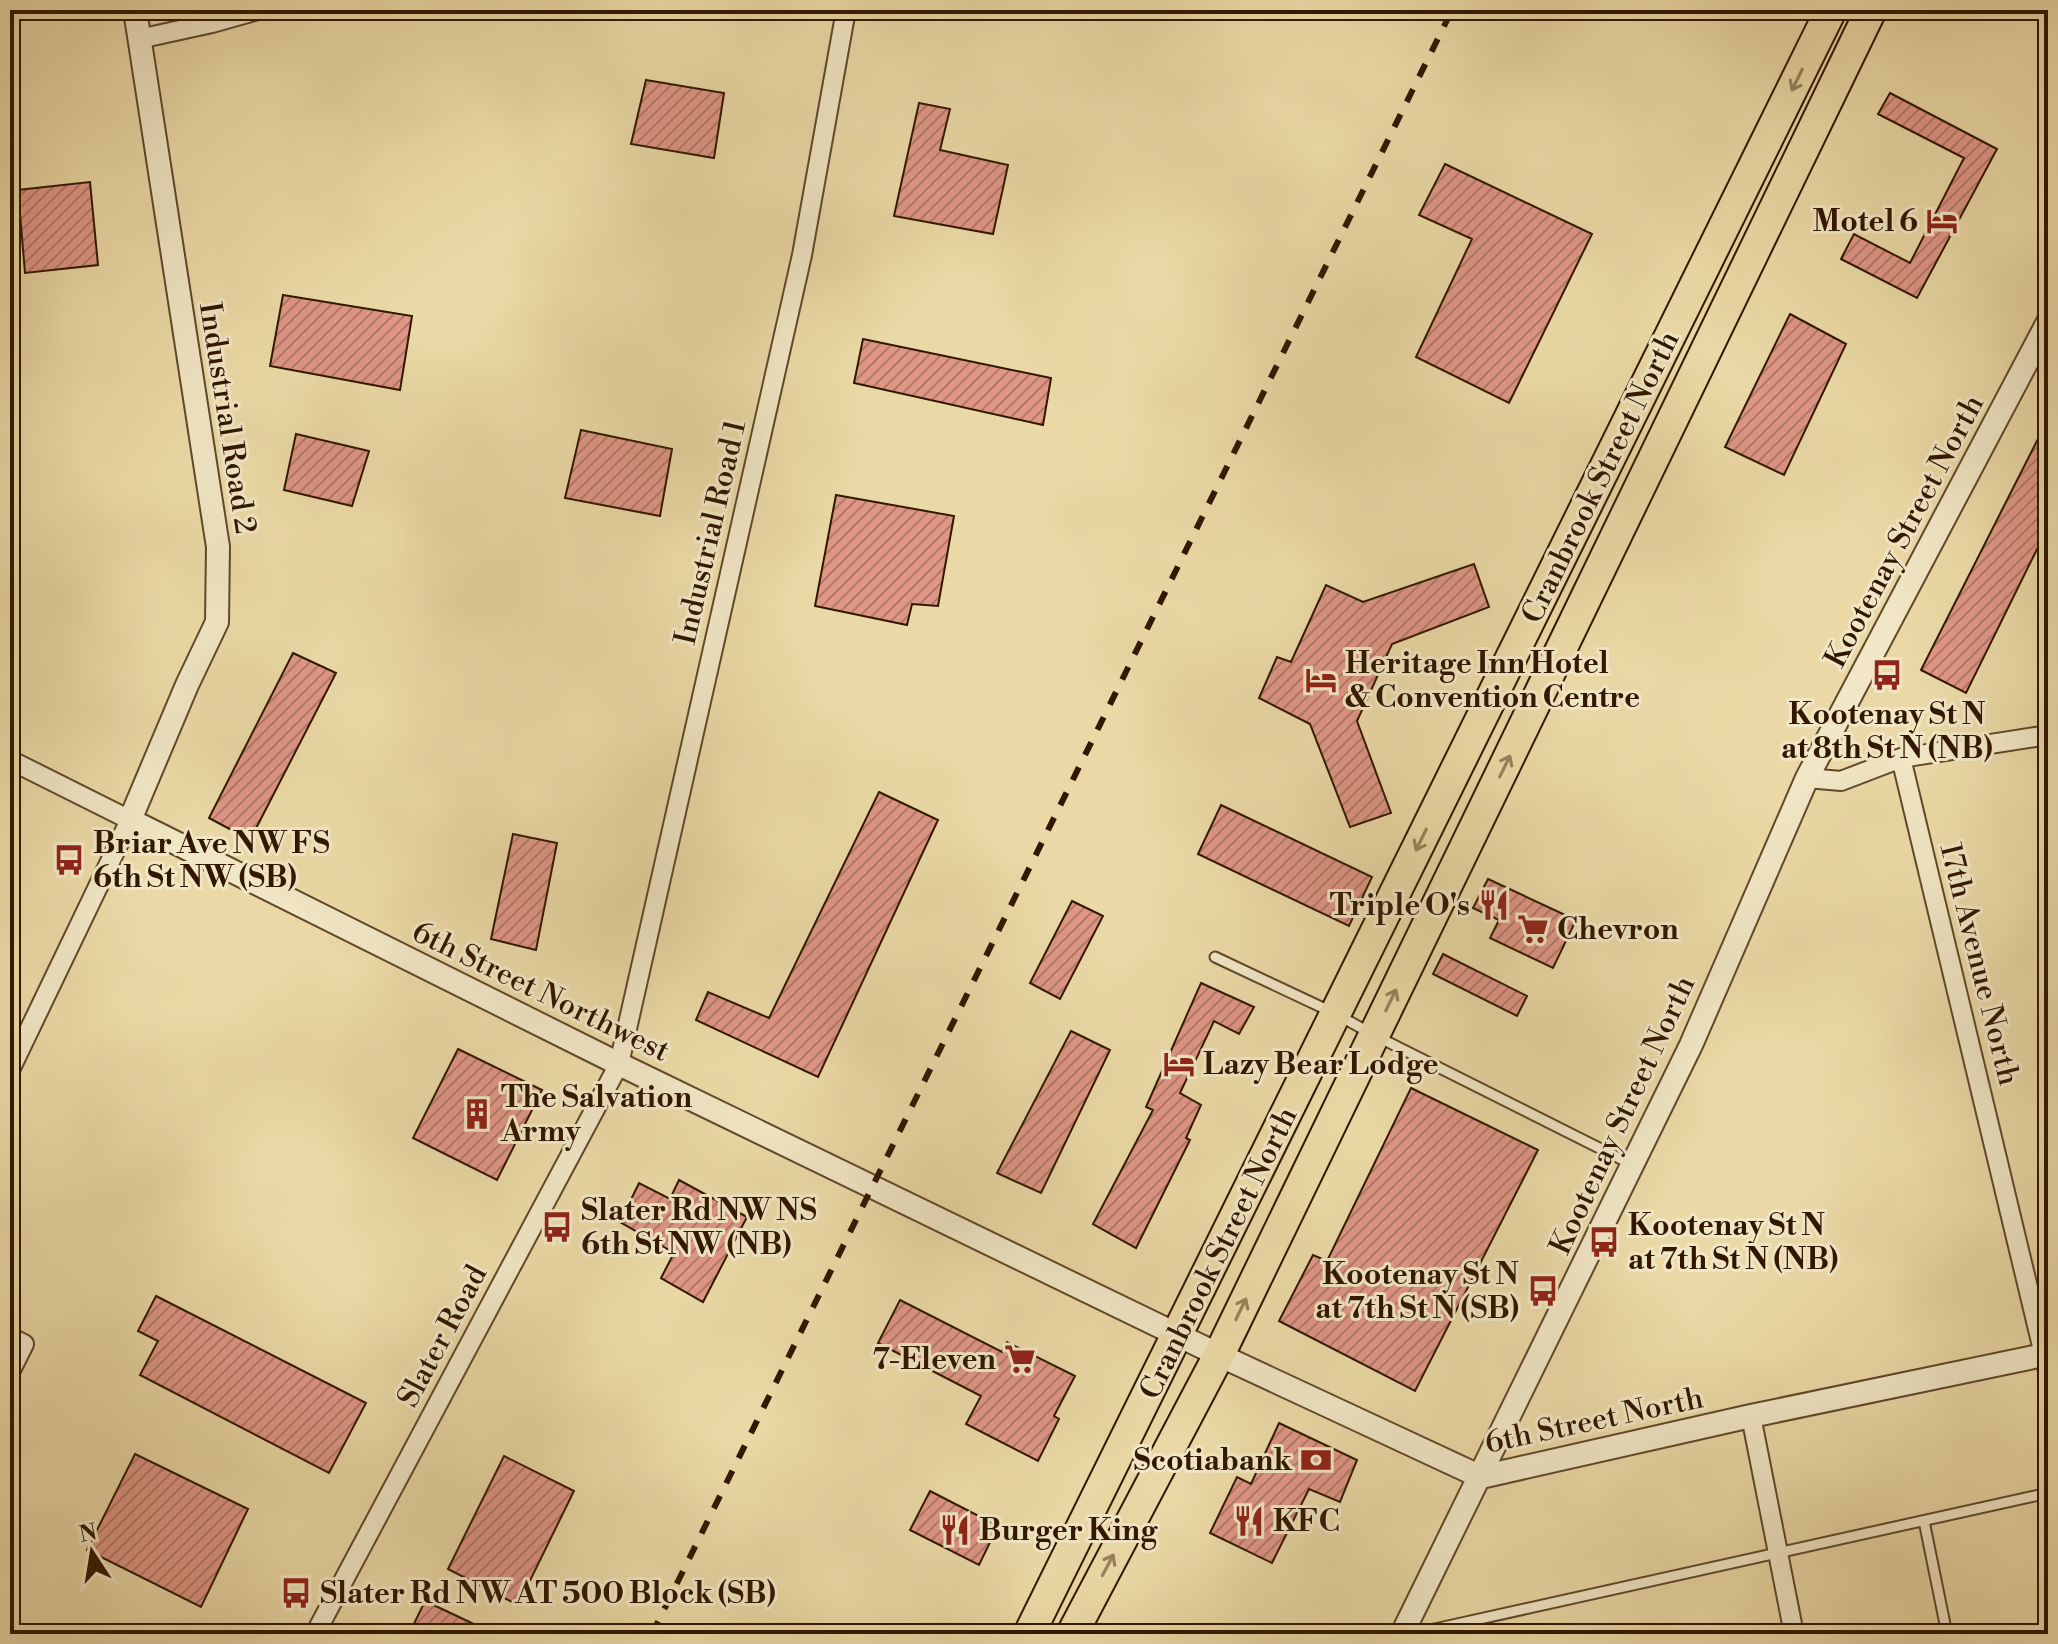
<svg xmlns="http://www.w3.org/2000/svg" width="2058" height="1644" font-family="'Libre Bodoni',serif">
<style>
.building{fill:url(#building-hatch);stroke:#311700;stroke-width:2}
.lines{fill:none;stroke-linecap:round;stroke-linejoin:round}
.service-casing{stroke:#5f482a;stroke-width:13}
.minor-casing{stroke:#5f482a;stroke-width:22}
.tertiary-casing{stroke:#5f482a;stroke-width:26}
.trunk-casing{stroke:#311700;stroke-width:34}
.service{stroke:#f1e6c5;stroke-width:9}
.minor{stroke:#f1e6c5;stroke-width:18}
.tertiary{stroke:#f1e6c5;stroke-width:22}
.trunk{stroke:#ead9a6;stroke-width:30}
.rail{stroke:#311700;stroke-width:6;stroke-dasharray:14 14;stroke-linecap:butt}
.oneway{stroke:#97825b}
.labels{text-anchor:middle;stroke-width:6;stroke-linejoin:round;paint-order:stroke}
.poi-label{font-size:30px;font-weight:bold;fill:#311700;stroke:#f1e6c5;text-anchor:start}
.street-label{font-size:30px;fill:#311700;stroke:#f1e6c5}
</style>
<defs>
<pattern id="building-hatch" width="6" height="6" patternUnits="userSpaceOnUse" patternTransform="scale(2)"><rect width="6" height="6" fill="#df9685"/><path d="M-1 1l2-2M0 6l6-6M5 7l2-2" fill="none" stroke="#b5796a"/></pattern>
</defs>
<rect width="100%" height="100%" fill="#ead9a6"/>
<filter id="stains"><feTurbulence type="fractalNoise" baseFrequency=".0025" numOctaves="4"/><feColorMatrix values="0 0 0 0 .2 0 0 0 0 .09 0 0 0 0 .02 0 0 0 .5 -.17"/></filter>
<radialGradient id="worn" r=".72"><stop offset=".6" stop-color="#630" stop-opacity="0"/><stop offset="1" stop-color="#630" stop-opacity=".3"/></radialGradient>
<!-- building -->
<path class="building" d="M646,80L724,93L714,158L631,144Z
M1890,93L1997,149L1917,298L1841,259L1854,234L1910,263L1964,158L1878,114Z
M919,103L950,109L940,150L1008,165L993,234L894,216Z
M1445,164L1592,234L1509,403L1416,357L1472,239L1419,215Z
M90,182L98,265L25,273L18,190Z
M283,295L412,316L400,390L270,366Z
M1790,314L1846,344L1784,475L1725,447Z
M863,339L1051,378L1043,425L854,383Z
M2048,419V527L1966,693L1921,670Z
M581,430L672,449L660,516L565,498Z
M296,434L369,451L352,506L284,490Z
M836,495L954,516L938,606L912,604L907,625L815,606Z
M1474,564L1489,607L1392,644L1357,721L1391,813L1350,827L1310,724L1259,698L1277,657L1291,662L1326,585L1363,602Z
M293,653L336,673L250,840L209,818Z
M879,792L938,820L818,1077L696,1020L708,992L769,1018Z
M1221,805L1372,877L1349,926L1198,854Z
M513,834L557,843L536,950L491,939Z
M1488,879L1576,920L1553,968L1490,938L1499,920L1473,908Z
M1072,901L1103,916L1060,999L1030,983Z
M1443,954L1527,996L1517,1016L1433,974Z
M1201,983L1254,1007L1239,1034L1214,1021L1180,1093L1201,1105L1186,1138L1190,1140L1136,1248L1093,1224L1153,1110L1146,1107Z
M1071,1031L1110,1050L1041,1193L997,1173Z
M458,1049L542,1090L497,1180L413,1138Z
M1411,1088L1538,1150L1415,1391L1279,1321L1313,1255L1327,1261Z
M679,1180L747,1217L703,1302L661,1278L674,1253L620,1222L639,1183L670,1199Z
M156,1296L366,1403L329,1473L140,1375L158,1341L138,1331Z
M900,1300L1002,1352L1007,1342L1075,1376L1054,1416L1059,1419L1038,1461L966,1424L981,1396L878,1343Z
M1279,1423L1357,1460L1340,1502L1309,1489L1272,1563L1210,1533L1237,1477L1251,1484Z
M135,1454L248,1509L201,1607L87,1550Z
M504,1456L574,1491L518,1605L448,1569Z
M930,1491L998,1526L979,1565L910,1530Z
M425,1601L495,1634H409Z"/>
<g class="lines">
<defs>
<path id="service" d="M1215,957L1336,1014L1374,1035L1631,1164
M1924,1521L1947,1634
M1412,1634L2048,1493"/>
<path id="minor" d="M139,39L212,23L258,10
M1901,758L2048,1371
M10,760L130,820L10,1070
M1807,778L1841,781L1901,758L2048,735
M10,1337L24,1344L10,1372
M1751,1416L1794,1634
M315,1634L619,1064L802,255L846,10"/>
<path id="tertiary" d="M135,10L218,547L217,622L187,685L130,820L619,1064L1219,1355L1481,1477L1751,1416L2048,1354
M1402,1634L1691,1045L1807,778L2048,322"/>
<path id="trunk" d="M1029,1634L1831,10
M1072,1634L1219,1355L1871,10"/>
</defs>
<!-- service casing -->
<use href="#service" class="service-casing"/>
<!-- minor casing -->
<use href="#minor" class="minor-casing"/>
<!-- tertiary casing -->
<use href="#tertiary" class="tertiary-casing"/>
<!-- trunk casing -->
<use href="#trunk" class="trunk-casing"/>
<!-- service -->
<use href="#service" class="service"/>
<!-- minor -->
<use href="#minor" class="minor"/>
<!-- tertiary -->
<use href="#tertiary" class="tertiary"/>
<!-- trunk -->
<use href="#trunk" class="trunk"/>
<!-- rail -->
<path class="rail" d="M652,1634L1452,10"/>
</g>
<!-- one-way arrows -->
<defs><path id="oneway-shaft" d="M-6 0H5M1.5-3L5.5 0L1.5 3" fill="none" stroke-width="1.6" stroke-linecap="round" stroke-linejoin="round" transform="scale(2)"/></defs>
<g class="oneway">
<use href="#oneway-shaft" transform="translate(1797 80) rotate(116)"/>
<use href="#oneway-shaft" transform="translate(1505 766) rotate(-64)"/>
<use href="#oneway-shaft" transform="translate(1421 840) rotate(116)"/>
<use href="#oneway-shaft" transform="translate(1391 1000) rotate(-64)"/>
<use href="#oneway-shaft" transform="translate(1241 1309) rotate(-64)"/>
<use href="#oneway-shaft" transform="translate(1108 1565) rotate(-62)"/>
</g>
<!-- icons -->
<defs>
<symbol id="hotel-bare" viewBox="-9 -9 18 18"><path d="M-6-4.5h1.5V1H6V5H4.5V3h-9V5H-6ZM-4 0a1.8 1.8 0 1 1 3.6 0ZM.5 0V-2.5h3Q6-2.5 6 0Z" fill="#8f2418" stroke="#f1e6c5" stroke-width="2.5" paint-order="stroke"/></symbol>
<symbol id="bus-bare" viewBox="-9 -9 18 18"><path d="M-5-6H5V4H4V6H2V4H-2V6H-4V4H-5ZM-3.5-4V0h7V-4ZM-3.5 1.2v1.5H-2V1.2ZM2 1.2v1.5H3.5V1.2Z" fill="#8f2418" stroke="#f1e6c5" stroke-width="2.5" paint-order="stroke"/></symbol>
<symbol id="restaurant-bare" viewBox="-9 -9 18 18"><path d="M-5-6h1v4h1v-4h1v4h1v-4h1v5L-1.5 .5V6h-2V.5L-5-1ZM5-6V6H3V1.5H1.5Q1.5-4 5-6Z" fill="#8f2418" stroke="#f1e6c5" stroke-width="2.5" paint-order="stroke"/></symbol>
<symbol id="supermarket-bare" viewBox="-9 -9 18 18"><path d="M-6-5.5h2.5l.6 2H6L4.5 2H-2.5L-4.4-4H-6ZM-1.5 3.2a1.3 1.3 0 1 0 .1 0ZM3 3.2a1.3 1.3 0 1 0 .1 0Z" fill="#8f2418" stroke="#f1e6c5" stroke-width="2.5" paint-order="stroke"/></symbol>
<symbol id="building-bare" viewBox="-9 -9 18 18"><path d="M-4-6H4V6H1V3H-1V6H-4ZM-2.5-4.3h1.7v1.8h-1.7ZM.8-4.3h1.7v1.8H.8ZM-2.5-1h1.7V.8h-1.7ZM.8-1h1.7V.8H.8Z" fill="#8f2418" stroke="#f1e6c5" stroke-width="2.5" paint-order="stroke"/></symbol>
<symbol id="bank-bare" viewBox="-9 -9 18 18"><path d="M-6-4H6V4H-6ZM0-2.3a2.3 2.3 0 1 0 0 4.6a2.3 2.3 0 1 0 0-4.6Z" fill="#8f2418" stroke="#f1e6c5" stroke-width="2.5" paint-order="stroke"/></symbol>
</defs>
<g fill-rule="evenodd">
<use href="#hotel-bare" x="1920" y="199" width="44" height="44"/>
<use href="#bus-bare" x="1865" y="653" width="44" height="44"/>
<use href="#hotel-bare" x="1299" y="658" width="44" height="44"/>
<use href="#bus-bare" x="47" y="838" width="44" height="44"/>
<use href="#restaurant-bare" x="1472" y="883" width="44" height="44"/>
<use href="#supermarket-bare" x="1511" y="907" width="44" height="44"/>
<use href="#hotel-bare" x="1157" y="1042" width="44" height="44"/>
<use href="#building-bare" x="455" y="1092" width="44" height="44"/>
<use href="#bus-bare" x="535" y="1205" width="44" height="44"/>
<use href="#bus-bare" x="1582" y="1220" width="44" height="44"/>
<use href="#bus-bare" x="1521" y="1269" width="44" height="44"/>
<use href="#supermarket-bare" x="998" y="1337" width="44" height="44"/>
<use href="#bank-bare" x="1294" y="1438" width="44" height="44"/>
<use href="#restaurant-bare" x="1227" y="1499" width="44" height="44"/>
<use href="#restaurant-bare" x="933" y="1508" width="44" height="44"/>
<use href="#bus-bare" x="274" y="1571" width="44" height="44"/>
</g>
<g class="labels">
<!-- poi labels -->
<g class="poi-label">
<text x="1918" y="231" text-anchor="end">Motel 6</text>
<text x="1345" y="673">Heritage Inn Hotel<tspan x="1345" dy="34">&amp; Convention Centre</tspan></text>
<text x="1887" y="724" text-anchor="middle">Kootenay St N<tspan x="1887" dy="34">at 8th St N (NB)</tspan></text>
<text x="93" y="853">Briar Ave NW FS<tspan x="93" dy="34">6th St NW (SB)</tspan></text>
<text x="1470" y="915" text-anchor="end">Triple O's</text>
<text x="1557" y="939">Chevron</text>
<text x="1203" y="1074">Lazy Bear Lodge</text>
<text x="501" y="1107">The Salvation<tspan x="501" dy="34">Army</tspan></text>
<text x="581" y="1220">Slater Rd NW NS<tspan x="581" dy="34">6th St NW (NB)</tspan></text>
<text x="1628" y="1235">Kootenay St N<tspan x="1628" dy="34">at 7th St N (NB)</tspan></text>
<text x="1519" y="1284" text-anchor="end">Kootenay St N<tspan x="1519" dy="34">at 7th St N (SB)</tspan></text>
<text x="996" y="1369" text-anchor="end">7-Eleven</text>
<text x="1292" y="1470" text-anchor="end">Scotiabank</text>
<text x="1273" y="1531">KFC</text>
<text x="979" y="1540">Burger King</text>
<text x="320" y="1603">Slater Rd NW AT 500 Block (SB)</text>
</g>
<!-- street labels -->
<g class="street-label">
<text transform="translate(228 418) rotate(81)" y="10">Industrial Road 2</text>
<text transform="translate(1600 477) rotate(-64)" y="10">Cranbrook Street North</text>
<text transform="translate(1904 531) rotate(-62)" y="10">Kootenay Street North</text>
<text transform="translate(710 532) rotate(-77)" y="10">Industrial Road 1</text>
<text transform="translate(1980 964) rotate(76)" y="10">17th Avenue North</text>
<text transform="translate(541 991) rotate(26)" y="10">6th Street Northwest</text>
<text transform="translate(1622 1115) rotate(-65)" y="10">Kootenay Street North</text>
<text transform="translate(1218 1253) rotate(-64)" y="10">Cranbrook Street North</text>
<text transform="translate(442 1336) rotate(-62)" y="10">Slater Road</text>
<text transform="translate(1594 1420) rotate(-12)" y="10">6th Street North</text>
</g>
</g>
<!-- margin -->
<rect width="2058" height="1644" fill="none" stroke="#ead9a6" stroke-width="40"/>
<rect x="12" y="12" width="2034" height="1620" fill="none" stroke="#311700" stroke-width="4"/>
<rect x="20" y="20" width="2018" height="1604" fill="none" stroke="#311700" stroke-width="2"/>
<!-- north arrow -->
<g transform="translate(92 1552) rotate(348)" stroke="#f1e6c5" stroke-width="6" paint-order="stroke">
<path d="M0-6L14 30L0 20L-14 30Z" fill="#311700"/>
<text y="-12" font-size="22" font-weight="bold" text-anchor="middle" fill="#311700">N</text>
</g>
<rect width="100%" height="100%" filter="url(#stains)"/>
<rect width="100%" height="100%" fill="url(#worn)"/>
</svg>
